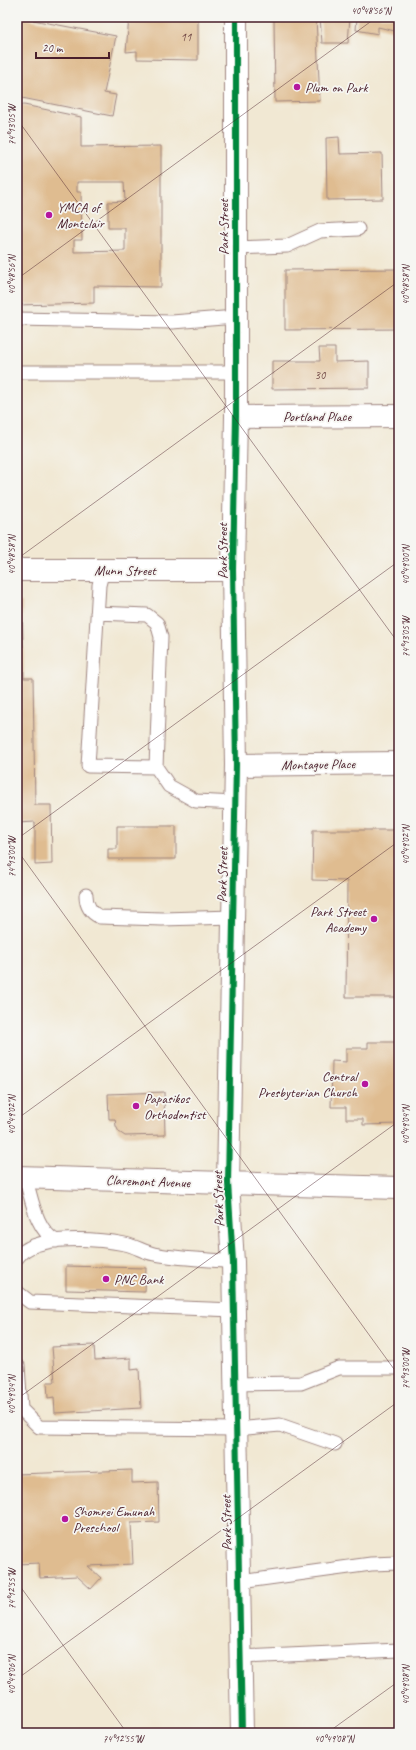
<svg xmlns="http://www.w3.org/2000/svg" width="416" height="1750" font-family="Caveat,sans-serif">
<style>
.building{fill:#dfbc90;fill-rule:evenodd}
.lines{fill:none;stroke-linecap:round;stroke-linejoin:round}
.service-casing{stroke:#9e847f;stroke-width:15}
.minor-casing{stroke:#9e847f;stroke-width:24}
.tertiary-casing{stroke:#9e847f;stroke-width:24}
.service{stroke:#fff;stroke-width:13}
.minor{stroke:#fff;stroke-width:22}
.tertiary{stroke:#fff;stroke-width:22}
.cycleway-casing{stroke:#f6f6f2;stroke-width:8}
.cycleway{stroke:#00873e;stroke-width:6}
.ticks{fill:none;stroke:#4a1f2b;stroke-width:1;stroke-opacity:0.45}
.poi-dot{fill:#b5179e;stroke:#f6f6f2;stroke-width:1.5}
.labels{text-anchor:middle;stroke-width:3.5;stroke-linejoin:round;paint-order:stroke}
.number-label{font-size:12px;fill:#6f4644}
.poi-label{font-size:14px;fill:#4a1f2b;stroke:#f6f6f2;text-anchor:start}
.street-label{font-size:14px;fill:#4a1f2b;stroke:#f6f6f2}
.neatline{fill:none;stroke:#4a1f2b;stroke-width:1.5}
.ticks-label{font-size:10px;text-anchor:middle;fill:#4a1f2b}
</style>
<rect width="100%" height="100%" fill="#f6f6f2"/>
<filter id="ink" filterUnits="userSpaceOnUse"><feTurbulence type="fractalNoise" baseFrequency=".025" numOctaves="2"/><feDisplacementMap in="SourceGraphic" scale="8" xChannelSelector="R" yChannelSelector="G"/><feConvolveMatrix kernelMatrix="1 2 1 2 8 2 1 2 1" color-interpolation-filters="sRGB"/></filter>
<filter id="wash" filterUnits="userSpaceOnUse"><feTurbulence type="fractalNoise" baseFrequency=".012" numOctaves="4" result="noise"/><feDisplacementMap in="SourceGraphic" scale="16" xChannelSelector="R" yChannelSelector="G"/><feGaussianBlur stdDeviation="0.9" result="paint"/><feColorMatrix in="noise" values="0 0 0 0 0 0 0 0 0 0 0 0 0 0 0 0 0 1.4 0 .05"/><feComposite in="paint" operator="in"/></filter>
<g filter="url(#wash)">
<rect width="100%" height="100%" fill="#f1e8d3"/>
<g id="blocks">
<!-- building -->
<path class="building" d="M17,17L116,36L104,93L116,95L112,116L17,97Z
M129,17H198V60L137,59V51L126,52Z
M274,17H316L320,101L275,102Z
M320,17H350L348,43H322Z
M357,17H399V32L378,27V34L356,30Z
M17,105H24L81,117V147L161,146V287L94,286V303L17,305ZM77,182H124L125,201L108,202V228H125V251L74,252V240H82L81,192H77Z
M339,137L340,154L382,153L383,199L327,200L326,138Z
M399,269V329L285,330V270Z
M319,348H335V362L369,361V388L272,389V361H320Z
M17,602H22L24,678H33L35,805H51L52,864L35,865V822L17,823Z
M117,826H176V859H108V849H117Z
M313,830H399V997H346L347,881L312,880Z
M368,1042H399V1124L363,1125V1119H346V1107H331L332,1061L346,1062V1048H368Z
M164,1092L165,1135L125,1136L119,1132L116,1126L115,1119H109L108,1094Z
M66,1266L146,1268L145,1292L66,1290Z
M94,1345L95,1360L131,1358V1370L139,1369L141,1408L55,1413L54,1397L48,1398L47,1382H55L52,1347Z
M132,1470V1483L158,1482L159,1522L131,1523L133,1564L88,1566L101,1578L91,1589L77,1576L40,1578L39,1563L17,1564V1474Z"/>
</g>
</g>
<g filter="url(#ink)">
<use href="#blocks" fill-opacity="0" stroke="#9e847f" stroke-width="1"/>
<g class="lines">
<defs>
<path id="service" d="M235,248L287,246L320,231L358,229
M17,319L172,322L236,317
M17,372H236
M103,570L99,585L88,766L156,767L169,786L196,801L235,803
M97,613L147,615L157,623L161,637L156,767
M86,895C86,906 91,913 100,917L162,919L234,917
M25,1177C32,1198 35,1229 56,1241
M17,1258C34,1233 99,1239 125,1244C135,1246 144,1252 154,1254C179,1259 207,1259 233,1262
M17,1292L30,1302L234,1310
M18,1366L21,1409L39,1427L236,1429L280,1425L335,1444
M235,1384L301,1383L339,1368H399
M240,1582L371,1564L399,1563
M241,1657L399,1650"/>
<path id="minor" d="M236,417L399,416
M17,570H233
M236,765L399,763"/>
<path id="tertiary" d="M236,17V417L233,570L236,765L228,1183L233,1262L242,1733
M17,1177L399,1188"/>
</defs>
<!-- service casing -->
<use href="#service" class="service-casing"/>
<!-- minor casing -->
<use href="#minor" class="minor-casing"/>
<!-- tertiary casing -->
<use href="#tertiary" class="tertiary-casing"/>
<!-- service -->
<use href="#service" class="service"/>
<!-- minor -->
<use href="#minor" class="minor"/>
<!-- tertiary -->
<use href="#tertiary" class="tertiary"/>
<defs>
<path id="cycleway" d="M236,17V417L233,570L236,765L228,1183L233,1262L242,1733"/>
</defs>
<!-- cycleway casing -->
<use href="#cycleway" class="cycleway-casing"/>
<!-- cycleway -->
<use href="#cycleway" class="cycleway"/>
</g>
</g>
<!-- ticks -->
<path class="ticks" d="M17,119L399,644M17,279L377,17M17,559L399,281M17,839L399,561M17,850L399,1376M17,1119L399,841M17,1399L399,1121M17,1582L127,1733M17,1679L399,1401M327,1733L399,1681"/>
<!-- markers -->
<g class="poi-dot">
<circle cx="297" cy="87" r="4"/>
<circle cx="49" cy="215" r="4"/>
<circle cx="374" cy="919" r="4"/>
<circle cx="365" cy="1084" r="4"/>
<circle cx="136" cy="1106" r="4"/>
<circle cx="106" cy="1279" r="4"/>
<circle cx="65" cy="1519" r="4"/>
</g>
<g class="labels">
<!-- number labels -->
<g class="number-label">
<text x="186" y="41">11</text>
<text x="320" y="379">30</text>
</g>
<!-- poi labels -->
<g class="poi-label">
<text x="305" y="92">Plum on Park</text>
<text x="57" y="212">YMCA of<tspan x="57" dy="16">Montclair</tspan></text>
<text x="366" y="916" text-anchor="end">Park Street<tspan x="366" dy="16">Academy</tspan></text>
<text x="357" y="1081" text-anchor="end">Central<tspan x="357" dy="16">Presbyterian Church</tspan></text>
<text x="144" y="1103">Papasikos<tspan x="144" dy="16">Orthodontist</tspan></text>
<text x="114" y="1284">PNC Bank</text>
<text x="73" y="1516">Shomrei Emunah<tspan x="73" dy="16">Preschool</tspan></text>
</g>
<!-- street labels -->
<g class="street-label">
<text transform="translate(223 227) rotate(-90)" y="5">Park Street</text>
<text x="317" y="421">Portland Place</text>
<text transform="translate(222 551) rotate(-90)" y="5">Park Street</text>
<text x="125" y="575">Munn Street</text>
<text transform="translate(318 764) rotate(-1)" y="5">Montague Place</text>
<text transform="translate(222 875) rotate(-89)" y="5">Park Street</text>
<text transform="translate(148 1181) rotate(2)" y="5">Claremont Avenue</text>
<text transform="translate(218 1199) rotate(-92)" y="5">Park Street</text>
<text transform="translate(226 1523) rotate(-91)" y="5">Park Street</text>
</g>
</g>
<!-- margin -->
<rect width="416" height="1750" fill="none" stroke="#f6f6f2" stroke-width="44"/>
<!-- scale -->
<path d="M36 52v6h73v-6" fill="none" stroke="#4a1f2b" stroke-width="2"/>
<text x="42" y="52" font-size="12" fill="#4a1f2b" stroke="#f6f6f2" stroke-width="3" paint-order="stroke">20 m</text>
<rect x="22" y="22" width="372" height="1706" class="neatline"/>
<g class="ticks-label">
<text x="371" y="14">40°48'56"N</text>
<text transform="translate(11 125) rotate(-90)" y="4">74°13'05"W</text>
<text transform="translate(11 275) rotate(-90)" y="4">40°48'56"N</text>
<text transform="translate(405 285) rotate(-90)" y="4">40°48'58"N</text>
<text transform="translate(11 555) rotate(-90)" y="4">40°48'58"N</text>
<text transform="translate(405 565) rotate(-90)" y="4">40°49'00"N</text>
<text transform="translate(405 637) rotate(-90)" y="4">74°13'05"W</text>
<text transform="translate(405 845) rotate(-90)" y="4">40°49'02"N</text>
<text transform="translate(11 857) rotate(-90)" y="4">74°13'00"W</text>
<text transform="translate(11 1115) rotate(-90)" y="4">40°49'02"N</text>
<text transform="translate(405 1125) rotate(-90)" y="4">40°49'04"N</text>
<text transform="translate(405 1369) rotate(-90)" y="4">74°13'00"W</text>
<text transform="translate(11 1395) rotate(-90)" y="4">40°49'04"N</text>
<text transform="translate(11 1589) rotate(-90)" y="4">74°12'55"W</text>
<text transform="translate(11 1675) rotate(-90)" y="4">40°49'06"N</text>
<text transform="translate(405 1685) rotate(-90)" y="4">40°49'08"N</text>
<text x="123" y="1742">74°12'55"W</text>
<text x="334" y="1742">40°49'08"N</text>
</g>
</svg>
